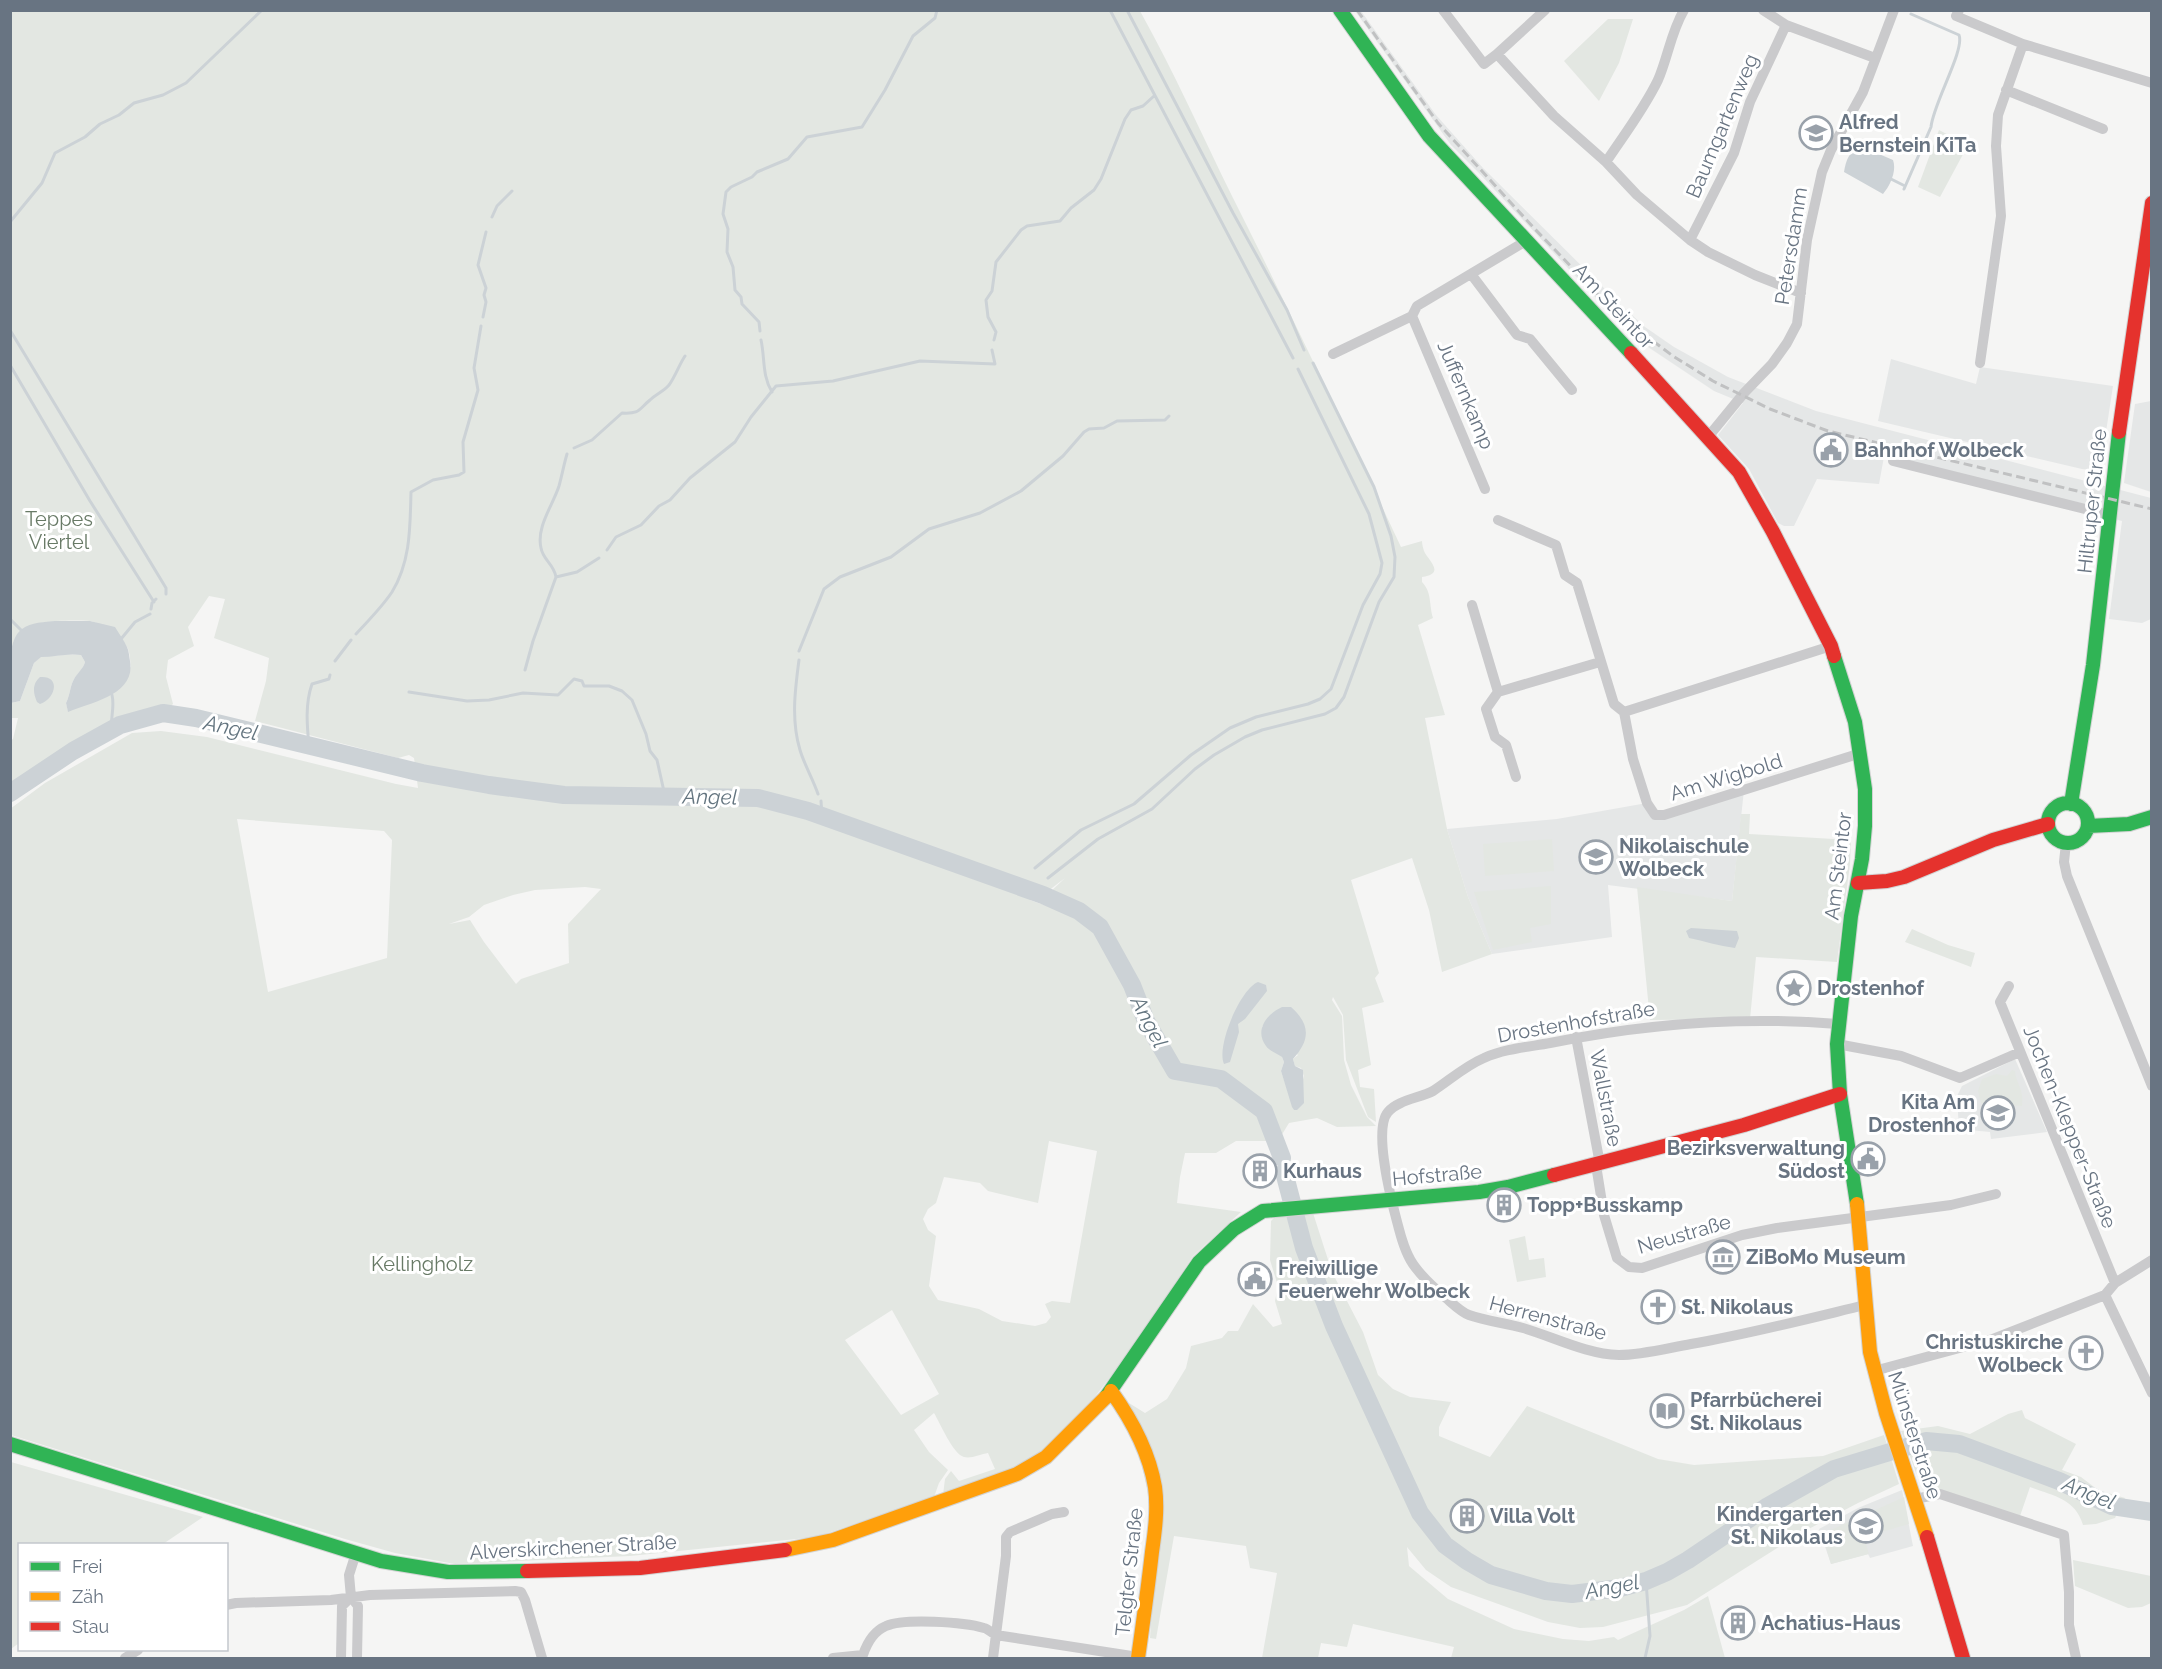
<svg xmlns="http://www.w3.org/2000/svg" width="2162" height="1669" font-family="Raleway,sans-serif">
<style>
.built{fill:#e5e7e7}
.green{fill:#e3e7e2;fill-rule:evenodd}
.water{fill:#ccd2d6}
.lines{fill:none;stroke-linecap:round;stroke-linejoin:round}
.stream{stroke:#ccd2d6;stroke-width:3}
.river{stroke:#ccd2d6;stroke-width:18}
.fast-casing{stroke:#d2d3d3;stroke-width:16}
.slow-casing{stroke:#d2d3d3;stroke-width:16}
.jam-casing{stroke:#d2d3d3;stroke-width:16}
.street{stroke:#cacacc;stroke-width:10}
.fast{stroke:#30b455;stroke-width:14}
.slow{stroke:#ff9f0a;stroke-width:14}
.jam{stroke:#e5322d;stroke-width:14}
.rail{stroke:#c0c1c2;stroke-width:3;stroke-dasharray:9 4.5;stroke-linecap:butt}
.labels{text-anchor:middle;stroke-width:6;stroke-linejoin:round;paint-order:stroke}
.poi-label{font-size:20px;font-weight:bold;fill:#687482;stroke:#fff;text-anchor:start}
.street-label{font-size:20px;fill:#687482;stroke:#fff}
.park-label{font-size:20px;fill:#687a66;stroke:#fff}
.water-label{font-size:21px;font-style:italic;fill:#63747f;stroke:#fff}
</style>
<rect width="100%" height="100%" fill="#f5f5f4"/>
<!-- built -->
<path class="built" d="M1355,11H1361L1436,115L1483,168L1620,304L1645,327L1674,347L1728,377L1816,411L2151,498V619L2142,623L2109,619L2122,521L1926,472L1885,451L1879,484L1817,479L1794,526H1784L1778,523L1749,469L1718,435L1743,403L1714,391L1639,341L1611,314L1479,173L1451,145Z
M1891,359L1976,384L1980,367L2113,386L2100,471L2082,469L1878,421Z
M2151,401H2152L2151,492L2124,483L2135,404Z
M1744,790L1732,901L1608,885L1612,937L1492,954L1468,897L1447,829L1557,819L1647,803L1655,815Z
M2015,1059L2047,1132L1991,1139L1990,1132L1959,1129L1957,1096L1962,1086Z
M1902,1490L1913,1546L1870,1558L1868,1554L1831,1564L1819,1529L1858,1508Z"/>
<!-- green -->
<path class="green" d="M11,11H1140C1174,72 1202,135 1233,198C1291,313 1346,430 1401,547L1422,541C1422,544 1423,548 1424,551C1427,559 1447,574 1422,577V582C1432,592 1429,605 1433,618L1418,625L1445,715L1425,718L1447,829L1468,897L1492,954L1442,972L1429,910L1412,858L1351,880L1379,973L1375,978L1384,1002L1362,1008L1371,1065L1358,1070L1360,1087L1374,1089L1376,1122L1368,1117L1346,1060L1343,1015L1333,997L1332,1000L1342,1016L1344,1060L1351,1085L1367,1117L1376,1126L1337,1127L1317,1118L1289,1123L1278,1141H1236L1216,1153H1185L1180,1177L1177,1203L1241,1212L1193,1256L1131,1350L1073,1425L1027,1465L943,1495L945,1479L951,1471L959,1481L995,1469L988,1453C981,1454 971,1459 964,1457C953,1454 940,1423 934,1413L914,1430L929,1452L948,1470L939,1483L934,1497L816,1537L630,1556L455,1564L395,1553L345,1539L11,1435L10,809L45,783L132,733L161,731L207,737L396,784L418,788L414,758L409,755L398,758L255,721L266,681L269,658L214,638L225,599L209,596L188,627L194,646L168,660L166,677L173,704L163,713L120,725L73,751L11,793V740L13,739L18,718H11V703L20,701L34,663L41,656C55,657 67,653 81,655L85,662C83,669 78,673 74,679C70,686 70,695 66,703L68,711L131,667C130,660 130,652 127,647C121,636 102,623 90,621C73,620 26,619 17,635C12,641 12,650 11,658ZM237,819L384,831L392,840L387,958L268,992ZM1065,878L1048,894L1076,906L1104,925L1175,1066L1168,1073C1143,1034 1118,939 1078,918C1063,910 1046,906 1030,900L1043,895ZM585,887L601,889L568,924L569,963L521,979L516,984L484,942L470,920L449,924L469,917L484,905L513,895L535,890ZM1262,1026L1298,1055L1293,1059L1295,1066L1301,1068L1304,1076L1294,1110L1281,1071L1284,1062L1282,1057L1262,1038ZM1049,1141L1097,1151L1070,1303L1052,1301L1045,1304L1051,1317L1046,1323L1035,1326L1002,1321L979,1309L938,1300L929,1286L936,1236L928,1230L923,1219L928,1209L936,1203L944,1177L980,1183L988,1191L1038,1203ZM892,1310L939,1394L901,1415L845,1340Z
M1608,19H1633L1619,63L1599,101L1564,61Z
M1939,130L1968,145L1940,197L1918,187Z
M1741,814H1750L1749,834L1851,840L1850,864L1837,962L1756,957L1750,1019L1650,1020L1637,887L1732,901Z
M1552,839L1554,871L1485,876L1483,844Z
M1551,886V924L1530,928L1532,942L1493,950L1474,892Z
M1912,929L1948,945L1975,953L1971,967L1905,942Z
M2012,1070L2015,1071C2016,1084 2024,1088 2022,1106L1981,1103L1978,1091L1982,1079L1996,1074L2007,1076Z
M1313,1213L1332,1272L1363,1332L1378,1375L1393,1389L1410,1397L1451,1402L1439,1427V1436L1490,1457L1527,1406L1658,1459L1694,1465L1823,1456L1884,1435L1899,1484L1858,1503L1801,1533L1687,1605L1603,1627L1580,1628L1548,1622L1451,1587L1426,1570L1407,1547L1409,1566L1448,1599L1514,1629L1563,1639L1589,1641L1614,1637L1618,1640L1684,1610L1708,1596L1725,1658H1451L1454,1647L1353,1624L1347,1647L1321,1643L1318,1658H1262L1277,1573L1250,1568L1246,1546L1174,1536L1156,1639L1150,1638L1157,1537L1129,1403L1145,1413L1167,1399L1186,1368L1191,1346L1222,1338L1228,1331H1238L1253,1304L1273,1327L1282,1324L1275,1301L1278,1286L1270,1260L1271,1221L1275,1217Z
M1525,1236L1529,1260L1544,1258L1546,1277L1517,1282L1509,1240Z
M2022,1410L2025,1418L2076,1444L2062,1470L2081,1477L2098,1490L2125,1498L2115,1518L2096,1524L2083,1525C2075,1498 2053,1496 2030,1487L2020,1516L1925,1485L1916,1473L1901,1431L1938,1426L1970,1434L2008,1414Z
M11,1462L203,1517L163,1544H20L19,1643L11,1649Z
M1904,1497L1909,1524L1864,1537L1869,1554L1831,1564L1822,1534Z
M2073,1560L2151,1576V1603L2142,1607L2128,1608L2075,1586Z"/>
<!-- water -->
<path class="water" d="M1860,146L1893,160C1897,171 1890,186 1883,194L1844,172C1846,160 1849,152 1860,146Z
M55,621H90L115,627C119,634 124,640 127,647C129,651 129,656 130,661C136,695 92,702 68,712L66,703C70,695 70,686 74,679C78,672 83,669 85,662L81,655C67,653 55,657 41,657L34,663L20,701L11,703C10,684 5,641 22,629C31,622 45,622 55,621Z
M40,677C61,675 56,699 40,704L37,702C33,693 32,684 40,677Z
M1691,928L1737,931L1739,938L1735,948C1719,946 1704,941 1689,938L1686,931Z
M1258,982L1266,985L1267,991L1245,1019L1238,1024L1239,1032L1230,1062L1224,1064C1216,1047 1240,989 1258,982Z
M1282,1007H1291C1311,1025 1310,1040 1293,1059L1295,1066L1303,1070L1304,1103L1297,1110H1294L1292,1107L1281,1071L1284,1062L1282,1057C1277,1053 1269,1051 1266,1046C1254,1030 1267,1014 1282,1007Z"/>
<g class="lines">
<!-- stream -->
<path class="stream" d="M1110,10L1293,358
M1127,10L1233,213L1287,310L1304,350
M1891,179L1903,185
M1904,189L1931,127C1933,104 1965,50 1959,35L1911,14
M492,217L497,206L512,191
M10,222L42,183L55,153L85,137L100,124L119,115L134,103L163,95L186,83L262,10
M483,317L486,302L484,295L486,288L478,265L486,232
M10,330L166,588V594
M760,331L759,322L742,304L741,297L735,290L733,267L727,252L728,229L723,214L726,192L731,187L752,177L757,172L788,159L807,137L862,127L885,90L913,36L935,18L937,10
M761,340C765,358 762,376 772,392
M994,340L996,332L988,317L986,300L992,291L996,262L1021,230L1027,226L1060,221L1071,208L1094,190L1101,179L1125,119L1131,110L1143,106L1154,96
M10,365L90,501L154,602
M574,448L592,440L622,413C640,414 638,410 650,400C656,394 663,392 669,385C675,377 679,365 685,356
M607,550L616,537L641,525L659,506L670,500L690,478L735,442L751,417L776,386L833,381L920,361L995,364L992,350
M556,577C554,564 543,560 541,548C536,527 553,505 559,486C562,475 564,464 567,454
M151,609L152,603L156,599
M10,619L21,630
M356,634C368,621 382,607 392,592C411,561 410,526 411,492L433,480L459,475L464,472L463,442L478,390L474,368L481,326
M121,639L135,622L150,614
M799,651L824,589L840,577L891,557L929,529L980,513L1021,491L1063,456L1084,432L1089,429L1104,428L1117,421L1165,420L1169,416
M799,660C795,690 791,720 800,750C804,764 813,779 818,794
M335,661L351,640
M525,670L533,641L556,577L577,572L599,558
M409,692L467,701L489,700L523,693L558,695L574,679L582,681L584,686H609L622,691L632,700L646,734L650,751L657,760L665,796
M112,730C110,718 115,707 112,695
M309,746C307,725 305,704 312,684L329,679L330,675
M821,801L822,816
M1035,868L1081,830L1134,804L1191,755L1230,728L1256,717L1308,704L1320,699L1331,689L1363,605L1380,574L1382,563L1369,514L1298,369
M1048,878L1098,839L1152,809L1195,769L1214,755L1245,737L1262,730L1325,714L1336,708L1344,697L1379,602L1394,577L1395,557L1391,536L1374,487L1313,363
M1014,885L1019,879
M1034,892L1038,886
M1645,1658L1650,1636L1646,1581"/>
<!-- river -->
<path class="river" d="M10,793L73,751L120,725L163,713L196,718L422,773L489,785L564,795L758,798L808,811L1043,895L1079,911L1100,927L1132,985L1146,1021L1175,1071L1221,1079L1264,1111L1282,1158
M1284,1172L1304,1248L1334,1326L1420,1513L1445,1545L1467,1561L1491,1575L1546,1591L1572,1594L1620,1588L1646,1581L1667,1572L1688,1560L1768,1506L1834,1469L1926,1441L1959,1444L2059,1481L2112,1506L2152,1512"/>
<defs>
<path id="fast" d="M1340,10L1429,136L1631,353
M1834,656L1855,722L1865,789V826L1862,859L1851,916L1837,1044L1840,1094L1857,1204
M2048 823a20 20 0 1 1 40 0a20 20 0 1 1-40 0Z
M2071,804L2093,665L2119,432
M2088,826L2129,824L2152,817
M1106,1397L1199,1262L1234,1229L1263,1211L1479,1192L1508,1187L1554,1175
M10,1444L381,1561L448,1572L527,1571"/>
<path id="slow" d="M1857,1204L1870,1352L1886,1413L1927,1537
M1111,1391C1132,1420 1149,1452 1155,1487C1158,1509 1155,1531 1152,1552C1148,1588 1143,1623 1138,1658
M785,1550L833,1540L1017,1474L1046,1457L1106,1397"/>
<path id="jam" d="M1631,353L1739,472L1773,532L1831,646L1834,656
M2119,432L2152,203
M1858,883L1887,881L1904,877L1993,840L2048,824
M1554,1175L1744,1125L1840,1094
M1927,1537L1963,1658
M527,1571L640,1568L785,1550"/>
</defs>
<!-- fast casing -->
<use href="#fast" class="fast-casing"/>
<!-- slow casing -->
<use href="#slow" class="slow-casing"/>
<!-- jam casing -->
<use href="#jam" class="jam-casing"/>
<!-- street -->
<path class="street" d="M1443,10L1484,64L1497,54L1554,116L1606,162L1637,195L1690,240L1708,252L1755,275L1801,293
M1763,10L1786,25L1875,58
M1959,10L1956,16L2023,44L2152,83
M1497,54L1545,10
M2006,90L2103,129
M1606,162C1624,135 1644,109 1658,80C1668,57 1671,32 1684,10
M1690,240L1734,153L1750,102L1786,25
M1471,274L1517,335L1530,339L1572,390
M1333,354L1412,316
M1980,363L2001,216L1996,146L1998,115L2023,44
M1708,437L1744,393L1772,364L1787,343L1797,324L1807,240L1822,172L1831,150L1863,92L1894,10
M1893,461L2109,515
M1485,489L1412,316L1417,306L1526,241
M1498,520L1556,545L1565,575L1577,583L1614,704L1624,712L1633,759L1647,803L1655,815H1664L1861,753
M1472,605L1498,692
M1624,712L1831,646
M1516,777L1506,745L1495,737L1486,709L1498,692L1600,662
M2066,843L2064,862L2067,876L2152,1086
M2009,986L2000,1002L2115,1283
M1838,1024C1741,1016 1644,1024 1550,1043C1528,1047 1504,1049 1484,1058C1465,1066 1450,1080 1433,1091C1420,1098 1398,1100 1388,1112C1374,1128 1389,1190 1394,1210C1406,1257 1408,1266 1446,1298C1453,1304 1461,1312 1469,1315C1486,1321 1505,1323 1523,1328C1554,1337 1586,1354 1619,1355C1642,1355 1668,1348 1691,1344C1749,1334 1807,1319 1865,1305
M1576,1037L1600,1164
M1837,1044L1901,1056L1960,1078L2020,1052
M1596,1165L1604,1215L1617,1258L1629,1267L1642,1268L1742,1235L1777,1228L1951,1205L1996,1194
M2105,1295L2152,1393
M1874,1371L1993,1339L2105,1295L2115,1283L2152,1260
M1915,1499L1940,1494L2064,1535L2069,1592V1625L2076,1658
M356,1553L349,1575L351,1597L358,1606L357,1658
M226,1605L236,1603L331,1600L370,1595L515,1591L521,1592L525,1600L542,1658
M125,1658L138,1650
M341,1658L342,1606L351,1597
M833,1658L863,1655C867,1643 874,1631 886,1626C904,1618 964,1622 984,1628C988,1629 992,1633 996,1635L1138,1657
M993,1658L1006,1556V1537L1010,1532L1052,1514L1064,1512"/>
<!-- fast -->
<use href="#fast" class="fast"/>
<!-- slow -->
<use href="#slow" class="slow"/>
<!-- jam -->
<use href="#jam" class="jam"/>
<!-- rail -->
<path class="rail" d="M1357,10L1438,123L1533,227L1605,302L1630,324L1673,356L1713,381L1770,409L1828,431L2152,509
M2151,523L2152,524"/>
</g>
<!-- icons -->
<defs>
<symbol id="school-ring" viewBox="-11 -11 22 22"><circle r="9.5" fill="#fff" stroke="#99a1aa" stroke-width="1.5"/><path d="M0-5L7-2L0 1L-7-2ZM-4 1L0 2.5L4 1V4Q0 6-4 4Z" fill="#99a1aa"/></symbol>
<symbol id="civic-ring" viewBox="-11 -11 22 22"><circle r="9.5" fill="#fff" stroke="#99a1aa" stroke-width="1.5"/><path d="M-.6-6.5H3V-4.5H.6V-3L4-1V1h2V6H-6V1h2V-1L-.6-3ZM-1.2 2.5V6h2.4V2.5Z" fill="#99a1aa"/></symbol>
<symbol id="sight-ring" viewBox="-11 -11 22 22"><circle r="9.5" fill="#fff" stroke="#99a1aa" stroke-width="1.5"/><path d="M0-6L1.8-2.2L6-1.7L2.9 1.2L3.7 5.4L0 3.3L-3.7 5.4L-2.9 1.2L-6-1.7L-1.8-2.2Z" fill="#99a1aa"/></symbol>
<symbol id="building-ring" viewBox="-11 -11 22 22"><circle r="9.5" fill="#fff" stroke="#99a1aa" stroke-width="1.5"/><path d="M-4-6H4V6H1V3H-1V6H-4ZM-2.5-4.3h1.7v1.8h-1.7ZM.8-4.3h1.7v1.8H.8ZM-2.5-1h1.7V.8h-1.7ZM.8-1h1.7V.8H.8Z" fill="#99a1aa"/></symbol>
<symbol id="museum-ring" viewBox="-11 -11 22 22"><circle r="9.5" fill="#fff" stroke="#99a1aa" stroke-width="1.5"/><path d="M0-6L6-3V-2H-6V-3ZM-5-1h2V3h-2ZM-1-1h2V3h-2ZM3-1h2V3H3ZM-6 4H6V6H-6Z" fill="#99a1aa"/></symbol>
<symbol id="church-ring" viewBox="-11 -11 22 22"><circle r="9.5" fill="#fff" stroke="#99a1aa" stroke-width="1.5"/><path d="M-1.2-6h2.4v3.5h3.3v2.4h-3.3V6h-2.4V-.1h-3.3v-2.4h3.3Z" fill="#99a1aa"/></symbol>
<symbol id="library-ring" viewBox="-11 -11 22 22"><circle r="9.5" fill="#fff" stroke="#99a1aa" stroke-width="1.5"/><path d="M-6-4Q-3-5.5-.7-3.5V5Q-3 3-6 4ZM6-4Q3-5.5 .7-3.5V5Q3 3 6 4Z" fill="#99a1aa"/></symbol>
</defs>
<g fill-rule="evenodd">
<use href="#school-ring" x="1797" y="114" width="38" height="38"/>
<use href="#civic-ring" x="1812" y="431" width="38" height="38"/>
<use href="#school-ring" x="1577" y="838" width="38" height="38"/>
<use href="#sight-ring" x="1775" y="969" width="38" height="38"/>
<use href="#school-ring" x="1979" y="1094" width="38" height="38"/>
<use href="#civic-ring" x="1849" y="1140" width="38" height="38"/>
<use href="#building-ring" x="1241" y="1152" width="38" height="38"/>
<use href="#building-ring" x="1485" y="1186" width="38" height="38"/>
<use href="#museum-ring" x="1704" y="1238" width="38" height="38"/>
<use href="#civic-ring" x="1236" y="1260" width="38" height="38"/>
<use href="#church-ring" x="1639" y="1288" width="38" height="38"/>
<use href="#church-ring" x="2067" y="1334" width="38" height="38"/>
<use href="#library-ring" x="1648" y="1392" width="38" height="38"/>
<use href="#building-ring" x="1448" y="1497" width="38" height="38"/>
<use href="#school-ring" x="1847" y="1507" width="38" height="38"/>
<use href="#building-ring" x="1719" y="1604" width="38" height="38"/>
</g>
<g class="labels">
<!-- poi labels -->
<g class="poi-label">
<text x="1839" y="129">Alfred<tspan x="1839" dy="23">Bernstein KiTa</tspan></text>
<text x="1854" y="457">Bahnhof Wolbeck</text>
<text x="1619" y="853">Nikolaischule<tspan x="1619" dy="23">Wolbeck</tspan></text>
<text x="1817" y="995">Drostenhof</text>
<text x="1975" y="1109" text-anchor="end">Kita Am<tspan x="1975" dy="23">Drostenhof</tspan></text>
<text x="1845" y="1155" text-anchor="end">Bezirksverwaltung<tspan x="1845" dy="23">Südost</tspan></text>
<text x="1283" y="1178">Kurhaus</text>
<text x="1527" y="1212">Topp+Busskamp</text>
<text x="1746" y="1264">ZiBoMo Museum</text>
<text x="1278" y="1275">Freiwillige<tspan x="1278" dy="23">Feuerwehr Wolbeck</tspan></text>
<text x="1681" y="1314">St. Nikolaus</text>
<text x="2063" y="1349" text-anchor="end">Christuskirche<tspan x="2063" dy="23">Wolbeck</tspan></text>
<text x="1690" y="1407">Pfarrbücherei<tspan x="1690" dy="23">St. Nikolaus</tspan></text>
<text x="1843" y="1521" text-anchor="end">Kindergarten<tspan x="1843" dy="23">St. Nikolaus</tspan></text>
<text x="1490" y="1523">Villa Volt</text>
<text x="1761" y="1630">Achatius-Haus</text>
</g>
<!-- street labels -->
<g class="street-label">
<text transform="translate(1722 126) rotate(-67)" y="7">Baumgartenweg</text>
<text transform="translate(1791 246) rotate(-81)" y="7">Petersdamm</text>
<text transform="translate(1614 306) rotate(47)" y="7">Am Steintor</text>
<text transform="translate(1466 395) rotate(67)" y="7">Juffernkamp</text>
<text transform="translate(2092 501) rotate(-84)" y="7">Hiltruper Straße</text>
<text transform="translate(1726 777) rotate(-17)" y="7">Am Wigbold</text>
<text transform="translate(1838 866) rotate(-83)" y="7">Am Steintor</text>
<text transform="translate(1576 1022) rotate(-10)" y="7">Drostenhofstraße</text>
<text transform="translate(1606 1098) rotate(79)" y="7">Wallstraße</text>
<text transform="translate(2070 1127) rotate(68)" y="7">Jochen-Klepper-Straße</text>
<text transform="translate(1437 1175) rotate(-5)" y="7">Hofstraße</text>
<text transform="translate(1684 1234) rotate(-16)" y="7">Neustraße</text>
<text transform="translate(1548 1318) rotate(15)" y="7">Herrenstraße</text>
<text transform="translate(1915 1435) rotate(72)" y="7">Münsterstraße</text>
<text transform="translate(573 1547) rotate(-3)" y="7">Alverskirchener Straße</text>
<text transform="translate(1129 1572) rotate(-84)" y="7">Telgter Straße</text>
</g>
<!-- park labels -->
<g class="park-label">
<text x="59" y="526">Teppes<tspan x="59" dy="23">Viertel</tspan></text>
<text x="422" y="1271">Kellingholz</text>
</g>
<!-- water labels -->
<g class="water-label">
<text transform="translate(231 728) rotate(12)" y="7">Angel</text>
<text transform="translate(710 797) rotate(1)" y="7">Angel</text>
<text transform="translate(1149 1022) rotate(63)" y="7">Angel</text>
<text transform="translate(2089 1493) rotate(22)" y="7">Angel</text>
<text transform="translate(1612 1587) rotate(-11)" y="7">Angel</text>
</g>
</g>
<!-- border -->
<rect width="2162" height="1669" fill="none" stroke="#687482" stroke-width="24"/>
<!-- legend -->
<rect x="18" y="1543" width="210" height="108" fill="#ffffff" stroke="#c3c7cd" stroke-width="1.5"/>
<rect x="30" y="1562" width="30" height="9" fill="#30b455" stroke="#c3c7cd" stroke-width="1.5"/>
<text x="72" y="1573" font-size="18" fill="#687482">Frei</text>
<rect x="30" y="1592" width="30" height="9" fill="#ff9f0a" stroke="#c3c7cd" stroke-width="1.5"/>
<text x="72" y="1603" font-size="18" fill="#687482">Zäh</text>
<rect x="30" y="1622" width="30" height="9" fill="#e5322d" stroke="#c3c7cd" stroke-width="1.5"/>
<text x="72" y="1633" font-size="18" fill="#687482">Stau</text>
</svg>
